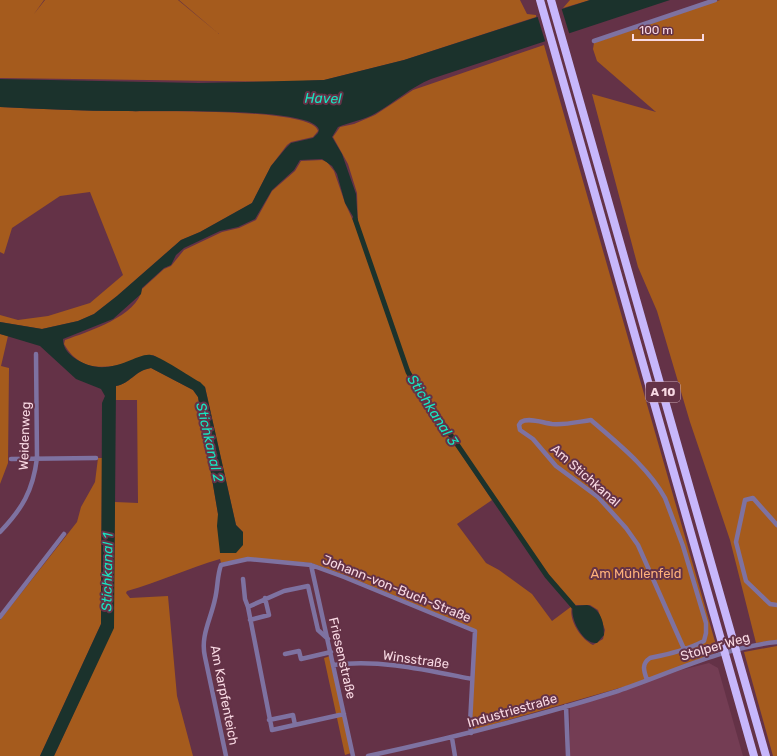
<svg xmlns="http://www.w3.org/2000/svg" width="777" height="756" font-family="Rubik,sans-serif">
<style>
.built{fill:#743d54}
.green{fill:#a55b1d}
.water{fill:#1b322c}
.pier{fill:#643247}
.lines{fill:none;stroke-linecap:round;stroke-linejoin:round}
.canal{stroke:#1b322c;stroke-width:5}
.street{stroke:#7e72a1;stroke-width:4.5}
.highway{stroke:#c7b7fb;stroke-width:8}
.labels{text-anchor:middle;stroke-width:4;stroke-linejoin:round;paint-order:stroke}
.shield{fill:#643247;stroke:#cca7b4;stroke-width:1}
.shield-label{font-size:12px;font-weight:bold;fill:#f8d9e3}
.street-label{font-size:13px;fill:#f8d9e3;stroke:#643247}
.park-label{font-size:13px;fill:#feb17b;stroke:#643247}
.water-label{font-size:14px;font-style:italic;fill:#18e5c1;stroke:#643247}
</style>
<rect width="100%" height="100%" fill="#643247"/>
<!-- built -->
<path class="built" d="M709,663L718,668L743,756H570V707L681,670Z"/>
<!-- green -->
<path class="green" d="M0,0H44L34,14L45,0H178L219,34L179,0H520L527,14L536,15V17L404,60L324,80L283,82L0,78Z
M570,0H590L563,8Z
M720,0H777V640L756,643L730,540L690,422L657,311L638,267L592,94L656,112L597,61L593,49L594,43Z
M544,45L718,652L710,654L711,657L630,685L473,730L472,722L474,629L345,575L311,563L249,558L221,563L220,559C189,568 159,582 127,591L126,593L130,598L168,596L177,696L193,756H54L113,628L115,502L138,503L137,400H116V386C130,384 134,371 151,368L193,390L198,397L218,514V529L243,532L236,525L205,387L153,355C122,364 85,381 64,344L65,340C87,332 138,316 142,289L164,269L171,266L184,250L222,232L239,228L256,220L272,191L295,171L301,161L322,160L327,162L334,171L345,203L356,227L407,373L420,397L433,412L492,500L457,524L486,563L499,570L532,594L552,621L572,606C568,620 581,639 593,645L603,639L605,630L598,610L590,605H575L549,576L424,396L405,361L358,226L357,193L348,164L333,137L340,127L354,124L375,115L413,90Z
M0,107C42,109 83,111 125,111C150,112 314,107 318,131L313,137L291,142L287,145L271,166L252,203L200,232L181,240L117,296L94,314L78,321L42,329L0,322V315L18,320L48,316L90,303L123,275L90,192L60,196L12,228L4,254L0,252Z
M0,334L8,336L1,366L9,368L8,463L0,484Z
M98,458H102L101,624L40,756H0V620L77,522L81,507L95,482Z
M777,646V756H773L744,652Z
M330,656L351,753L345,755L324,658Z"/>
<!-- water -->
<path class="water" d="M590,0H670L431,79C411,87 395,102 376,113C364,120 350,122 338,127L332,137L342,154L356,194L358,225L345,203L337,174L332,166L322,159L300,160L294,170L272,190L255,219L238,227L220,231L184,248L176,255L171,265L164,268L142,288L141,294L113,319L63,339C63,347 67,352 73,357C92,371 110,369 131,360C137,358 144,354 151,355C160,356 190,377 200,382L205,387L236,525L243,532V545L236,553H220L217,526L218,514L198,397L193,390L151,368C134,371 130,384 116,386L114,628L54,756H40L101,624L102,403L105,396L101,389L76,379L40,346L0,334V322L42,329L78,321L94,314L117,296L181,240L200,232L252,203L271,166L286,148L291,143L313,138L318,133L319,130C314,106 150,112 125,111C83,111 42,109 0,107V79L199,83L324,80L404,60Z
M587,605C601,609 604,622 604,635L597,643C583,645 569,617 573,606Z"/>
<!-- pier -->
<path class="pier" d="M561,7L570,36L546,44L537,15Z"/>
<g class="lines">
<!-- canal -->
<path class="canal" d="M355,219L408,372L422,396L435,412L547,576L573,606"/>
<!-- street -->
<path class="street" d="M594,41L715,0
M11,459L96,458
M777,525L753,498L745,500L736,542L746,581L770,604L777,605
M0,532C22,509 33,491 37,458L36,354
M311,565L353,756
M243,579L245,599L248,607
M0,617L64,534
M250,620L269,615L265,598
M328,639L318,630L308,586L284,591L248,607L272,730L344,714
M285,654L299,651L301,659L331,652
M333,665C380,659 426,670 472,679
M647,680C644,671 641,664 650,658C668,654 687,650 704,641L706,633V623L683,546L665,498C648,467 617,443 591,420C577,422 566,425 552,424C543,423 529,417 521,422L519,425L520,430L533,439L556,466L598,497L626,528L638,545L684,649
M566,706L568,756
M269,720L293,715L295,725
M452,738L455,756
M226,756L205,657C200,636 211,619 215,599C218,587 217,576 221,565L248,559L311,565L344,577L475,631L470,723L471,733
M368,756C452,738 535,717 618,691C668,674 724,647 777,642"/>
<!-- highway -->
<path class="highway" d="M540,0L754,756
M551,0L766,756"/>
</g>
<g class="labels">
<!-- shield labels -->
<rect class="shield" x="646" y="382" width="34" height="20" rx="3"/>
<g class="shield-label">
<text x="663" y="396">A 10</text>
</g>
<!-- street labels -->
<g class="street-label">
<text transform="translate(24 436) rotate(-88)" y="5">Weidenweg</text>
<text transform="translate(586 475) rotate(41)" y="5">Am Stichkanal</text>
<text transform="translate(397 588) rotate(22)" y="5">Johann-von-Buch-Straße</text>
<text transform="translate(715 646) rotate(-16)" y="5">Stolper Weg</text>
<text transform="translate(343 658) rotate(77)" y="5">Friesenstraße</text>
<text transform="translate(416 659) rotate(8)" y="5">Winsstraße</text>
<text transform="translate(225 695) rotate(79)" y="5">Am Karpfenteich</text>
<text transform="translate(512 710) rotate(-16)" y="5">Industriestraße</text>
</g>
<!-- park labels -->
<g class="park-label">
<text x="636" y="578">Am Mühlenfeld</text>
</g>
<!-- water labels -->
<g class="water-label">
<text transform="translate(323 98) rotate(1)" y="5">Havel</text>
<text transform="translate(433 410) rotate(57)" y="5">Stichkanal 3</text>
<text transform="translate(210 442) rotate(77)" y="5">Stichkanal 2</text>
<text transform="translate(107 572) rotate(-89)" y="5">Stichkanal 1</text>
</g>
</g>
<!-- scale -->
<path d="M633 34v6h70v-6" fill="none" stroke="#f8d9e3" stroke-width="2"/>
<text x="639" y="34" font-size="12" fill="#f8d9e3" stroke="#643247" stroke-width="3" paint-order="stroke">100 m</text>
</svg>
